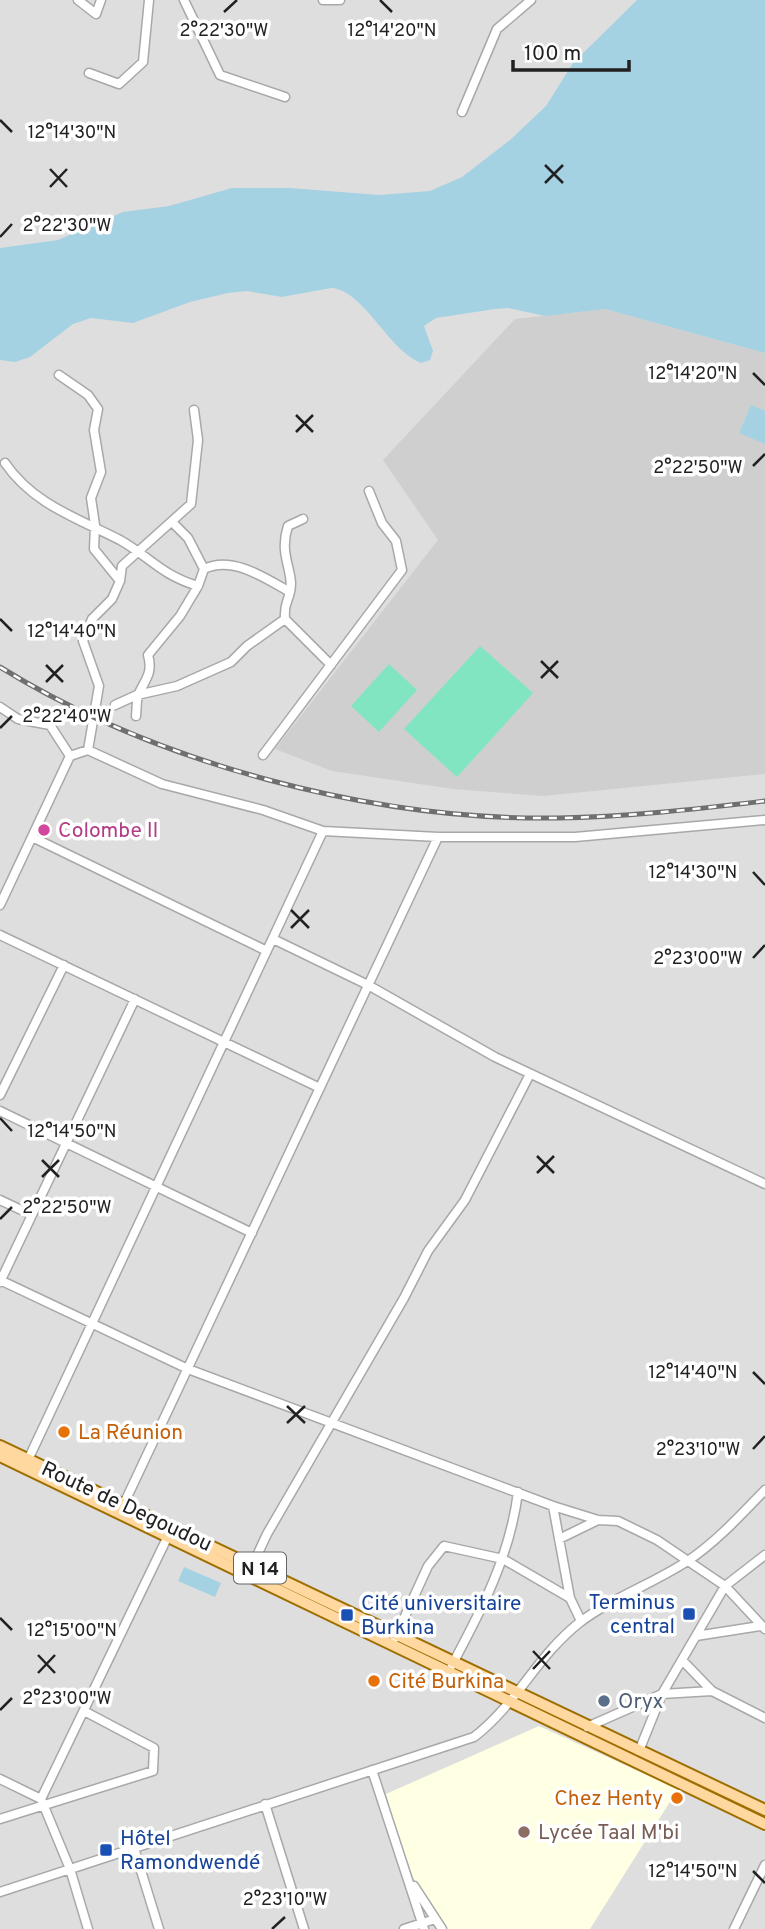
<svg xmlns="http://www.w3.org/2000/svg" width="765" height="1929" font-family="Overpass,sans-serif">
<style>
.residential{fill:#dfdede}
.education{fill:#feffe3}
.religious{fill:#cfcfcf}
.pitch{fill:#81e5c1}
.water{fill:#a5d2e2}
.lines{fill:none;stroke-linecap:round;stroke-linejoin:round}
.minor-casing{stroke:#a8a8a8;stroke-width:11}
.major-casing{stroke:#9e6e00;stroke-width:14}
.minor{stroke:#fff;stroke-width:8}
.major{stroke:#ffd89f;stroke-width:10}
.rail-casing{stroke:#6f6f6f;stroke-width:5}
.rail{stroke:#fff;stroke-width:2.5;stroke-dasharray:8;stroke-linecap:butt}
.ticks{fill:none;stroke:#212121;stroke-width:2.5}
.hotel-dot{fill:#d1479c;stroke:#fff;stroke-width:2.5}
.food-dot{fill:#e8710a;stroke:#fff;stroke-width:2.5}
.transit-dot{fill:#1a4fb4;stroke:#fff;stroke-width:2.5}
.service-dot{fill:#5c6f8a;stroke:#fff;stroke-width:2.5}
.education-dot{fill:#8d6e63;stroke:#fff;stroke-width:2.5}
.labels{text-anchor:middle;stroke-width:7;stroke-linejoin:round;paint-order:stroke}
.shield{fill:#fff;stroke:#646464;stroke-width:2}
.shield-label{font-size:19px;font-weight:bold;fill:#212121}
.hotel-label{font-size:21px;fill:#b23c85;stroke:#fff;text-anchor:start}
.food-label{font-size:21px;fill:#c56008;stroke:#fff;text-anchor:start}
.street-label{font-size:21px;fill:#212121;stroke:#fff}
.transit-label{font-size:21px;fill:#164399;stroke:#fff;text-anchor:start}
.service-label{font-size:21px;fill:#4e5e75;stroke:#fff;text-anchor:start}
.education-label{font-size:21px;fill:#785e54;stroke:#fff;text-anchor:start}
.ticks-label{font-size:18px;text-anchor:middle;fill:#212121;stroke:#fff;stroke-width:7;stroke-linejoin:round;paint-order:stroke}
</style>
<rect width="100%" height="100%" fill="#f2efe7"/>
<!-- residential -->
<path class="residential" d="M0,0H649L514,286L765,341V1929H0Z"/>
<!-- education -->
<path class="education" d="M539,1726L678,1789L590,1929H446L408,1870L386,1794Z"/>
<!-- religious -->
<path class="religious" d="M605,309L765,353V774L543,796L453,789L332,771L275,749L438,540L383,460L515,319Z"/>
<!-- pitch -->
<path class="pitch" d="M480,646L533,693L457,777L404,729Z
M389,664L417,690L379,732L351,706Z"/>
<!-- water -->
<path class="water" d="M637,0H765V353L605,309L545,316L508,308L495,309L436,318L424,326L433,351L430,360L421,363C387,349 364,290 331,288L282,297L247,291L228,293L190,302L133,323L91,318L73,324L30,357L15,362L0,360V248L58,240L123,212L169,206L232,188H290L379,195L430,191L462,177L510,140L546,106L573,63Z
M751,405L765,411V444L739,433Z
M184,1567L221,1583L215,1597L178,1581Z"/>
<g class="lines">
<defs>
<path id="minor" d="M78,0L96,14L101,0
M184,0L220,75L285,97
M323,0H340
M89,73L119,84L143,62L149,0
M462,112L497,29L531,0
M59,375L88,395L98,409L94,430L101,472L91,498L95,525L94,549L120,581L112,599L92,619L83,641L99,686L88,750
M5,463C33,504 77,518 120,540C150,557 161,575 198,586
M172,522L188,538L204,569
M120,581L122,566L191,504L198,440L194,410
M285,619L331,665
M115,705L137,695L177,686L231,662L247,646L285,619C284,605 287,604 290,592C295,572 278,556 288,526L303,519
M0,707L18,719L50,725L70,756
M136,716C137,708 136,699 139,693C146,679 153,672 148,655L180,616L198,586L204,569C232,555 265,578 290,592
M263,755L402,570L396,541L382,523L369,491
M32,837L267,951
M0,905L70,756L88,750L162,784L263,810L323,831L438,837H575L765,820
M0,935L320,1088
M273,939L368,985L495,1057L765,1184
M0,1095L64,965
M0,1111L252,1233
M0,1200L32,1215
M0,1280L188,1369L553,1506L598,1520L618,1521L657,1540L725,1586L765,1629
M0,1282L135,999
M27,1462L323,831
M553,1506L570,1598L581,1621
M121,1510L438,837
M559,1539L598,1520
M253,1564L267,1534L404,1298L428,1251L465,1200L530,1074
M696,1636L760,1626
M395,1638L428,1566L444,1546L503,1559L570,1598
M682,1660L712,1691L765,1718
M452,1665C482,1609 510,1556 518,1492
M587,1727L662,1694L725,1586L765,1555
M639,1751L662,1694L712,1691
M372,1770L424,1929
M0,1779L41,1799
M265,1804L304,1929
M0,1819L153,1771L154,1748L84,1711
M134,1848L159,1929
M414,1886L442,1929
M0,1892L474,1737C517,1704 536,1657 579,1623C610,1599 652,1584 686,1562C714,1544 741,1515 765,1490
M88,1929L70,1869L41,1799L168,1536
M404,1929L435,1919
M734,1929L765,1865"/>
<path id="major" d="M0,1446L765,1810
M0,1456L765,1824"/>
</defs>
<!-- minor casing -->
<use href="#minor" class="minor-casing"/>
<!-- major casing -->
<use href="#major" class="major-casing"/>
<!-- minor -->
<use href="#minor" class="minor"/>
<!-- major -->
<use href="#major" class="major"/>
<defs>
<path id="rail" d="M0,667C157,764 374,821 558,818C628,817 696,809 765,801"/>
</defs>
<!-- rail casing -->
<use href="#rail" class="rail-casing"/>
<!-- rail -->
<use href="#rail" class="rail"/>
</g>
<!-- ticks -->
<path class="ticks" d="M380,0L392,12M224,12L237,0M0,120L12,132M545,165L563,183M50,169L67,187M545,183L563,165M50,187L67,169M0,237L12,224M753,373L765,385M296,415L313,432M296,432L313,415M753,466L765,454M0,619L12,631M541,661L558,678M46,665L63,682M541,678L558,661M46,682L63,665M0,728L12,716M753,872L765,885M291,910L309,928M291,928L309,910M753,958L765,945M0,1118L12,1131M537,1156L554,1173M42,1160L59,1177M537,1173L554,1156M42,1177L59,1160M0,1219L12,1207M753,1372L765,1384M287,1406L305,1423M287,1423L305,1406M753,1449L765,1436M0,1618L12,1630M533,1651L550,1669M38,1655L55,1673M533,1669L550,1651M38,1673L55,1655M0,1710L12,1698M753,1871L765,1883M272,1929L285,1917"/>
<!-- markers -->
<circle class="hotel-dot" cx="44" cy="830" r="7"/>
<g class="food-dot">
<circle cx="64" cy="1432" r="7"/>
<circle cx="374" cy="1681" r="7"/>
<circle cx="677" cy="1798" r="7"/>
</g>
<g class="transit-dot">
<rect x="682" y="1607" width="14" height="14" rx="3.5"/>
<rect x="340" y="1608" width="14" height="14" rx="3.5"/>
<rect x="99" y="1843" width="14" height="14" rx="3.5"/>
</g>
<circle class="service-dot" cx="604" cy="1701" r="7"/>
<circle class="education-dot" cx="524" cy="1832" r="7"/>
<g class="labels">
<!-- shield labels -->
<rect class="shield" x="234" y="1552.5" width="52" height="31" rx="5"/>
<g class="shield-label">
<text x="260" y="1575">N 14</text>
</g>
<!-- hotel labels -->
<g class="hotel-label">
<text x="58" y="837">Colombe II</text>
</g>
<!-- food labels -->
<g class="food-label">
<text x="78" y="1439">La Réunion</text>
<text x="388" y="1688">Cité Burkina</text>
<text x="663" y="1805" text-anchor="end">Chez Henty</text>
</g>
<!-- street labels -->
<g class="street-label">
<text transform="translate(127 1506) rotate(25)" y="7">Route de Degoudou</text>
</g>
<!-- transit labels -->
<g class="transit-label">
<text x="675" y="1609" text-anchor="end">Terminus<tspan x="675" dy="24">central</tspan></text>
<text x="361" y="1610">Cité universitaire<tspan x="361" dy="24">Burkina</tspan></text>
<text x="120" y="1845">Hôtel<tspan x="120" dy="24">Ramondwendé</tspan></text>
</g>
<!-- service labels -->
<g class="service-label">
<text x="618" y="1708">Oryx</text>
</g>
<!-- education labels -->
<g class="education-label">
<text x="538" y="1839">Lycée Taal M'bi</text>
</g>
</g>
<g class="ticks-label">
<text x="224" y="36">2°22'30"W</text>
<text x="392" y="36">12°14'20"N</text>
<text x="72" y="138">12°14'30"N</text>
<text x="67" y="231">2°22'30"W</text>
<text x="693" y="379">12°14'20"N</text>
<text x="698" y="473">2°22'50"W</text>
<text x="72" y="637">12°14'40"N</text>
<text x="67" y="722">2°22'40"W</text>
<text x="693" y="878">12°14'30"N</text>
<text x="698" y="964">2°23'00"W</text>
<text x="72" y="1137">12°14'50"N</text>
<text x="67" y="1213">2°22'50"W</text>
<text x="693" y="1378">12°14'40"N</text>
<text x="698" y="1455">2°23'10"W</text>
<text x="72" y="1636">12°15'00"N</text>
<text x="67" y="1704">2°23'00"W</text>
<text x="693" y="1877">12°14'50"N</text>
<text x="285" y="1905">2°23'10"W</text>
</g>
<!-- scale -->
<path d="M513 60v10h116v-10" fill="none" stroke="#212121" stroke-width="3.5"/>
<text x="524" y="60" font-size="21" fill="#212121" stroke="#ffffff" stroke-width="5" paint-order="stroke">100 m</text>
</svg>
